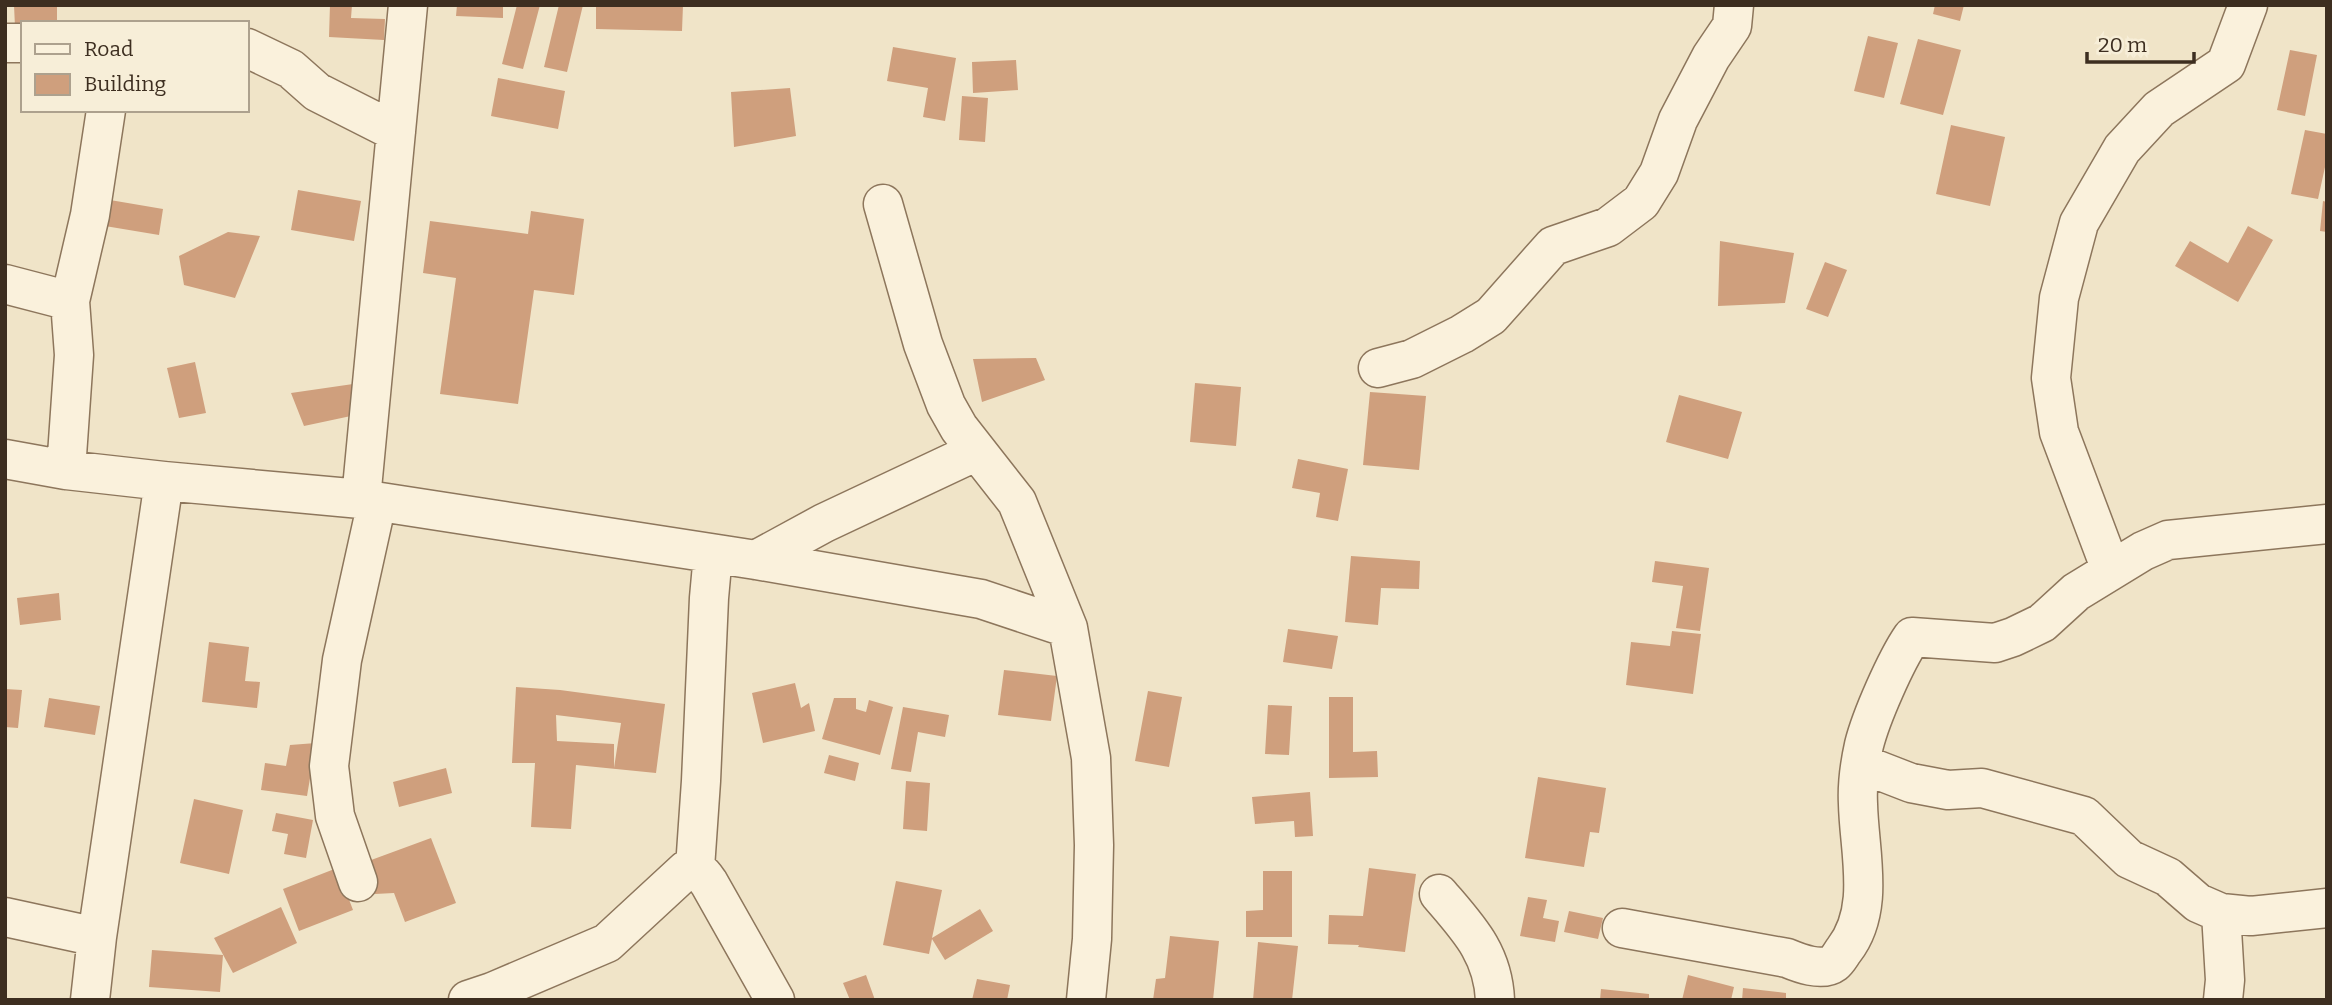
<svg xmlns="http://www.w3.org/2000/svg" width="2332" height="1005" font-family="Bitter,serif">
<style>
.building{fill:#cf9f7d;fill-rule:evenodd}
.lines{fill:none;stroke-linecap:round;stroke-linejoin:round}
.minor-casing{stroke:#8d765c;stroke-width:41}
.minor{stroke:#faf1dc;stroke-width:38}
</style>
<rect width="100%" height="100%" fill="#f0e4c8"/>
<!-- building -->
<path class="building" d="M14,5H57V23H23V27H15Z
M330,5H352L351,18L385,19L384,40L329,37Z
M457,5H503V18L456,16Z
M517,5H540L523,69L502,64Z
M559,5H583L567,72L544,67Z
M596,5H683L682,31L596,29Z
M1935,5H1964L1960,21L1933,14Z
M1868,36L1898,43L1884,98L1854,91Z
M1918,39L1961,50L1943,115L1900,104Z
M893,47L956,58L945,121L923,117L928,88L887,81Z
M2290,50L2317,55L2305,116L2277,110Z
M1016,60L1018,90L973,93L972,62Z
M498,78L565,91L558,129L491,116Z
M790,88L796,136L734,147L731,92Z
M962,96L988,98L985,142L959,140Z
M1951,125L2005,137L1990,206L1936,194Z
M2305,130L2327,134V158L2318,199L2291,194Z
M298,190L361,201L354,241L291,230Z
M110,200L163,209L159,235L105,226Z
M2323,201L2327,202V232L2320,231Z
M531,211L584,219L574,295L534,290L518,404L440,394L456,278L423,273L430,221L528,234Z
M2248,226L2273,240L2238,302L2175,266L2190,241L2228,263Z
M228,232L260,236L235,298L184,285L179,256Z
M1720,241L1794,253L1785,303L1718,306Z
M1825,262L1847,270L1828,317L1806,309Z
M1036,358L1045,380L982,402L973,359Z
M195,362L206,413L179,418L167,368Z
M360,383L365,413L304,426L291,393Z
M1195,383L1241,387L1236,446L1190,442Z
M1370,392L1426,396L1419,470L1363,465Z
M1679,395L1742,412L1728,459L1666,442Z
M1298,459L1348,469L1338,521L1316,517L1320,493L1292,488Z
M1351,556L1420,561L1419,589L1381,588L1378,625L1345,622Z
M1655,561L1709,568L1700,631L1676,628L1683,586L1652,582Z
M59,593L61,620L20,625L17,598Z
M1288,629L1338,636L1332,669L1283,662Z
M1672,631L1701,634L1693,694L1626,685L1631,642L1670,646Z
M209,642L249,647L245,681L260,682L257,708L202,702Z
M1004,670L1057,676L1051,721L998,715Z
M795,683L801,708L809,703L815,731L763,743L752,693Z
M516,687L560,690L665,704L656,773L576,765L571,829L531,827L535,763H512ZM556,715L621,723L614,768V744L557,741Z
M5,689L22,690L18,728L5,727Z
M1148,691L1182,697L1169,767L1135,761Z
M1329,697H1353V752L1377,751L1378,777L1329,778Z
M49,698L100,706L95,735L44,727Z
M834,698H856V709L866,712L869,700L893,707L880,755L822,739Z
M1268,705L1292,706L1289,755L1265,754Z
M903,707L949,715L945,737L918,732L911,772L891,769Z
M316,743L307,796L261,790L265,763L286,766L290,745Z
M829,755L859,763L855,781L824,773Z
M446,768L452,793L399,807L393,782Z
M1538,777L1606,788L1599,833L1590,832L1584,867L1525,858Z
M906,781L930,783L927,831L903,829Z
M1310,792L1313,836L1295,837L1294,821L1255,824L1252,797Z
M194,799L243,810L229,874L180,863Z
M276,813L313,820L306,858L284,854L288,834L272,831Z
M431,838L456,903L405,922L394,893L375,894L363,863Z
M337,868L353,910L299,931L283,889Z
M1369,868L1416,874L1405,952L1358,947L1359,945L1328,944L1329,915L1363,916Z
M1263,871H1292V937H1246V911L1263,910Z
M896,881L942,890L932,938L980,909L993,931L945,960L932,939L929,954L883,945Z
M1528,897L1547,900L1543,918L1559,921L1555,942L1520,936Z
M281,907L297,943L233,973L214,938Z
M1569,911L1603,918L1598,939L1564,932Z
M1170,936L1219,941L1213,1000H1153L1156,979L1165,978Z
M1258,942L1298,946L1292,1000H1253Z
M152,950L223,955L220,992L149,987Z
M866,975L875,1000H850L843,983Z
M1688,975L1734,987L1731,1000H1682Z
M977,979L1010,985L1007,1000H972Z
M1743,988L1786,993V1000H1742Z
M1601,989L1649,994V1000H1600Z"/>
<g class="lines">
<defs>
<path id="minor" d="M5,43H23
M247,48L291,69L317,92L396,132
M883,204L923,344L946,405L959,428L1017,502L1068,628L1091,758L1094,845L1092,939L1086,1000
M5,284L70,301L74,355L66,470
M70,301L90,215L106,110
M1378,368L1412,359L1462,334L1491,316L1553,246L1608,227L1641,202L1659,173L1678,120L1711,57L1732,26L1734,5
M5,459L66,470L164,481L361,499L756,560L981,599L1068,628
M361,499L408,5
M756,560L824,523L977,451
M2111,570L2059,432L2051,378L2059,298L2079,223L2122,149L2159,109L2226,64L2248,5
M1862,764L1911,783L1948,790L1982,788L2084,816L2129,859L2168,877L2198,903L2221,913L2251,916L2327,908
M695,868L701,781L709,598L713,554
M358,882L335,816L329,766L342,660L377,502
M1439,894C1468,928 1493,953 1495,1000
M2221,913L2225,980L2223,1000
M5,917L97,937
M1622,928L1787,958C1799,963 1822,972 1834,963C1838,960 1841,954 1844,950C1876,909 1859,852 1858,804C1857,786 1860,763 1864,745C1871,717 1896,660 1912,637L1995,643L2013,637L2042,623L2076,592L2143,551L2168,540L2327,524
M90,1000L97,937L164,481
M468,1000L492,992L607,943L686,870C699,868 702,873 709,883L775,1000"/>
</defs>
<!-- minor casing -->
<use href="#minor" class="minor-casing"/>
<!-- minor -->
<use href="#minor" class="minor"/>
</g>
<!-- border -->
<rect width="2332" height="1005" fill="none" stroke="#3d2e20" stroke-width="14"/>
<!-- legend -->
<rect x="21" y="21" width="228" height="91" fill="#f7eed8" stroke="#ada18e" stroke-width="2"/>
<rect x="35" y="44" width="35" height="10" fill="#faf1dc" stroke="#ada18e" stroke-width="2"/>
<text x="84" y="56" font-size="21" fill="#3d2e20">Road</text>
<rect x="35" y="74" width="35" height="21" fill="#cf9f7d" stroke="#ada18e" stroke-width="2"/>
<text x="84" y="91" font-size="21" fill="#3d2e20">Building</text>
<!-- scale -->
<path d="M2087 52v10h107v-10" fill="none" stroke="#3d2e20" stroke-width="3.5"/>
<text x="2098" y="52" font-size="21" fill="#3d2e20" stroke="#f7eed8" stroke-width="5" paint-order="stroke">20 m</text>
</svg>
